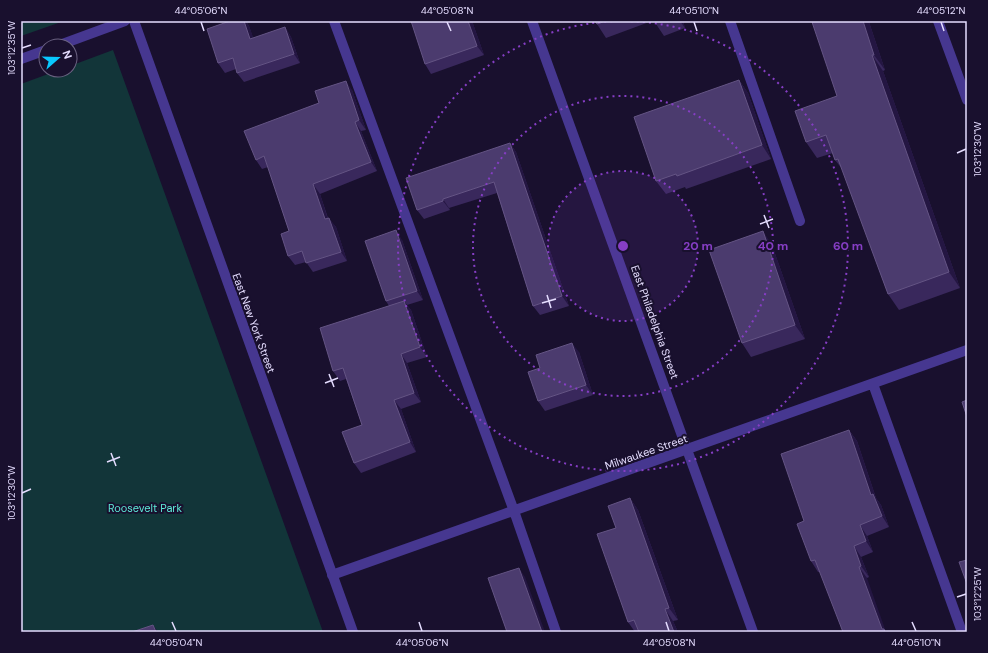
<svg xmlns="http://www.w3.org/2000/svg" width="988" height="653" font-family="'DM Sans',sans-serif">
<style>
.green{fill:#123539}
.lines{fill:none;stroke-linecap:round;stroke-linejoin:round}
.minor{stroke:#463790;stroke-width:10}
.wall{fill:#39285c}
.shaded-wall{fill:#241642}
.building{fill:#4b3b6e;stroke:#645484}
.ticks{fill:none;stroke:#e5ddff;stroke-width:1.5}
.ring{fill:none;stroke:#863ec5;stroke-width:2;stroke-dasharray:2 4}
.labels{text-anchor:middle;stroke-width:4;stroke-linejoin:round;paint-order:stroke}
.street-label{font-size:11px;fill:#e5ddff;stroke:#19102e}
.park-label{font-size:11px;fill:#5eead8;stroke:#19102e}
.centre{fill:#863ec5;stroke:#19102e;stroke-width:2}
.ring-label{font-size:12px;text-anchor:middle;font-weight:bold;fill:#863ec5;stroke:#19102e;stroke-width:4;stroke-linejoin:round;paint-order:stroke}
.neatline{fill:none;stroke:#e5ddff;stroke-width:1.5}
.ticks-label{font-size:10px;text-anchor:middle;fill:#e5ddff}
</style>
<rect width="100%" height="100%" fill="#19102e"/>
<!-- green -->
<path class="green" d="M21,21H64L21,36Z
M113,50L323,632H21V84L59,70H70V66Z"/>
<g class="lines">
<!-- minor -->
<path class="minor" d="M134,21L353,632
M334,21L514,511L556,632
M532,21L753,632
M730,21L800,221
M938,21L967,100
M57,46L125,21
M21,59L46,50
M873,384L962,632
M332,575L967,350"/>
</g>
<!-- wall -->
<path class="wall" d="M230,21H246L249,26L253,38L285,27L291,37L300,63L244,82L237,73L236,69L225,73L218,63Z
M472,21L484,55L431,74L425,64Z
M595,21H652L606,38L597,24Z
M654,21H683L685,28L664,36Z
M816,21H868L869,22L885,70L883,71L960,288L899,310L888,294L843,170L835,160L833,153L817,158L806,142L837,96Z
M739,80L748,93L771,159L686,189L685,187L666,194L656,181Z
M352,90L366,130L361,131L377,171L320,194L328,218L336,227L347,261L313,272L306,262L295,265L288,256L289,231L268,167L262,169L256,160L319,103Z
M510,143L516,152L569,306L540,315L533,306L497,193L449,208L450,210L424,219L417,210Z
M402,240L423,300L407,305L411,310L427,357L407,363L421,402L401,409L416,452L361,473L354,463L362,425L346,379L340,381L333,371L389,306L386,301Z
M772,245L805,339L751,357L742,343Z
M579,352L593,395L545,411L538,401L540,368Z
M849,430L857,441L876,498L881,505L889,527L867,536L873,552L861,557L869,577L867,578L820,572H818L811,561Z
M630,498L638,510L678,620L673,621L678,632H635L628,622Z"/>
<!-- shaded-wall -->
<path class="shaded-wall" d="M244,21H246L249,26L257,48L250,39Z
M468,21H472L484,55L477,46Z
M680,21H683L685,28Z
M863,21H868L869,22L885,70L874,55Z
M285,27L291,37L300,63L294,54Z
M872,55L883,71L960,288L949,272Z
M739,80L748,93L771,159L762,145Z
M346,81L352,90L366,130L359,120Z
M355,122L361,131L377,171L371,162Z
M510,143L516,152L569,306L562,296Z
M313,184L320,194L331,229L325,219Z
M443,199L449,208L450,210L443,201Z
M329,218L336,227L347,261L341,252Z
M396,230L402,240L423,300L417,291Z
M763,231L772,245L805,339L795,325Z
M404,301L411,310L427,357L420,347Z
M572,343L579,352L593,395L586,385Z
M401,354L407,363L421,402L414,393Z
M394,400L401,409L416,452L410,442Z
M849,430L857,441L876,498L881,505L889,527L882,516L871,495Z
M630,498L638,510L678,620L669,608Z
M860,525L867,536L873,552L866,541Z
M854,546L861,557L869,577L861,566Z
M859,567L867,578L886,632H884L882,629Z
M519,568L525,577L545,632H542Z
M665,609L673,621L678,632H674Z
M153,625L158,632H156Z"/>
<!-- building -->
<path class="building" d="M230,21H244L250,39L285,27L294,54L237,73L233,58L218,63L207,29Z
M411,21H468L477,46L425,64Z
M595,21H606L597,24Z
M816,21H863L874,55H872L949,272L888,294L838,159L835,160L826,135L806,142L795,111L837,96L812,22Z
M739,80L762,145L677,176L676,174L656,181L634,117Z
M346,81L359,120L355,122L371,162L313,184L325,219L329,218L341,252L306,263L302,251L288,256L281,234L289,231L264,156L256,160L244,131L319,103L315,91Z
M510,143L562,296L533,306L494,182L443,199V201L417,210L406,178Z
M396,230L417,291L386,301L365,241Z
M763,231L795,325L742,343L709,250Z
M404,301L420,347L401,354L414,393L394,400L410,442L354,463L342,432L362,425L343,368L333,371L320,328Z
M572,343L586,385L538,401L528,372L540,368L536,355Z
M967,400V417L962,402Z
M849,430L871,495L873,494L882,516L860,525L866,541L854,546L861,566L859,567L882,629H884L885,632H843L815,560L811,561L797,524L804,521L781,454Z
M630,498L669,608L665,609L674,632H639L634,620L628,622L597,534L616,528L608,506Z
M967,560V584L959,562Z
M519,568L542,632H507L488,578Z
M153,625L156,632H132Z"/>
<!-- ticks -->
<path class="ticks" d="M201,22L204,31M447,22L451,31M694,22L697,31M941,22L944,31M22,48L31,45M957,153L966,149M764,215L769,228M760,224L773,219M547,295L551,308M542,303L556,299M329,374L334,387M325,383L338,378M111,453L116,466M107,462L120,457M22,493L31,489M957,597L966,594M172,622L176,631M419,622L422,631M666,622L669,631M912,622L916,631"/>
<!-- distance rings -->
<circle cx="623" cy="246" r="75" fill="#863ec5" fill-opacity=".12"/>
<g class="ring">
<circle cx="623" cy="246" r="75"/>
<circle cx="623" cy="246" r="150"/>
<path d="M625 21A225 225 0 1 1 621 21"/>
</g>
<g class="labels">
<!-- street labels -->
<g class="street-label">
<text transform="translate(655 322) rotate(70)" y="4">East Philadelphia Street</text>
<text transform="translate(254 323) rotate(70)" y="4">East New York Street</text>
<text transform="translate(646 452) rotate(-19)" y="4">Milwaukee Street</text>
</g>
<!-- park labels -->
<g class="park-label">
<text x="145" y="512">Roosevelt Park</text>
</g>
</g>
<circle cx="623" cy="246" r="6" class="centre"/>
<g class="ring-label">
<text x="698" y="250">20 m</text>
<text x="773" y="250">40 m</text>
<text x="848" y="250">60 m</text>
</g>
<!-- border -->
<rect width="988" height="653" fill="none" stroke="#19102e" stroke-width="44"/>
<!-- north arrow -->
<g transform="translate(58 58) rotate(70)"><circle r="19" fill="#19102e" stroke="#6b6282"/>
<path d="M0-3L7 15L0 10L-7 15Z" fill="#09c8ff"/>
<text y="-6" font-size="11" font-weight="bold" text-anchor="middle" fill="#e5ddff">N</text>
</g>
<rect x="22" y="22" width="944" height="609" class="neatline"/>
<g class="ticks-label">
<text x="201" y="14">44°05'06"N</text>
<text x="447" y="14">44°05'08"N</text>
<text x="694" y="14">44°05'10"N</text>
<text x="941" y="14">44°05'12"N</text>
<text transform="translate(11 48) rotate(-90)" y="4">103°12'35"W</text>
<text transform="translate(977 149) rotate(-90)" y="4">103°12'30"W</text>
<text transform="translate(11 493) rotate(-90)" y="4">103°12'30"W</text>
<text transform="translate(977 594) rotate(-90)" y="4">103°12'25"W</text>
<text x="176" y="646">44°05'04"N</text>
<text x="422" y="646">44°05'06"N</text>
<text x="669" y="646">44°05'08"N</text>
<text x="916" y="646">44°05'10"N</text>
</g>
</svg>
